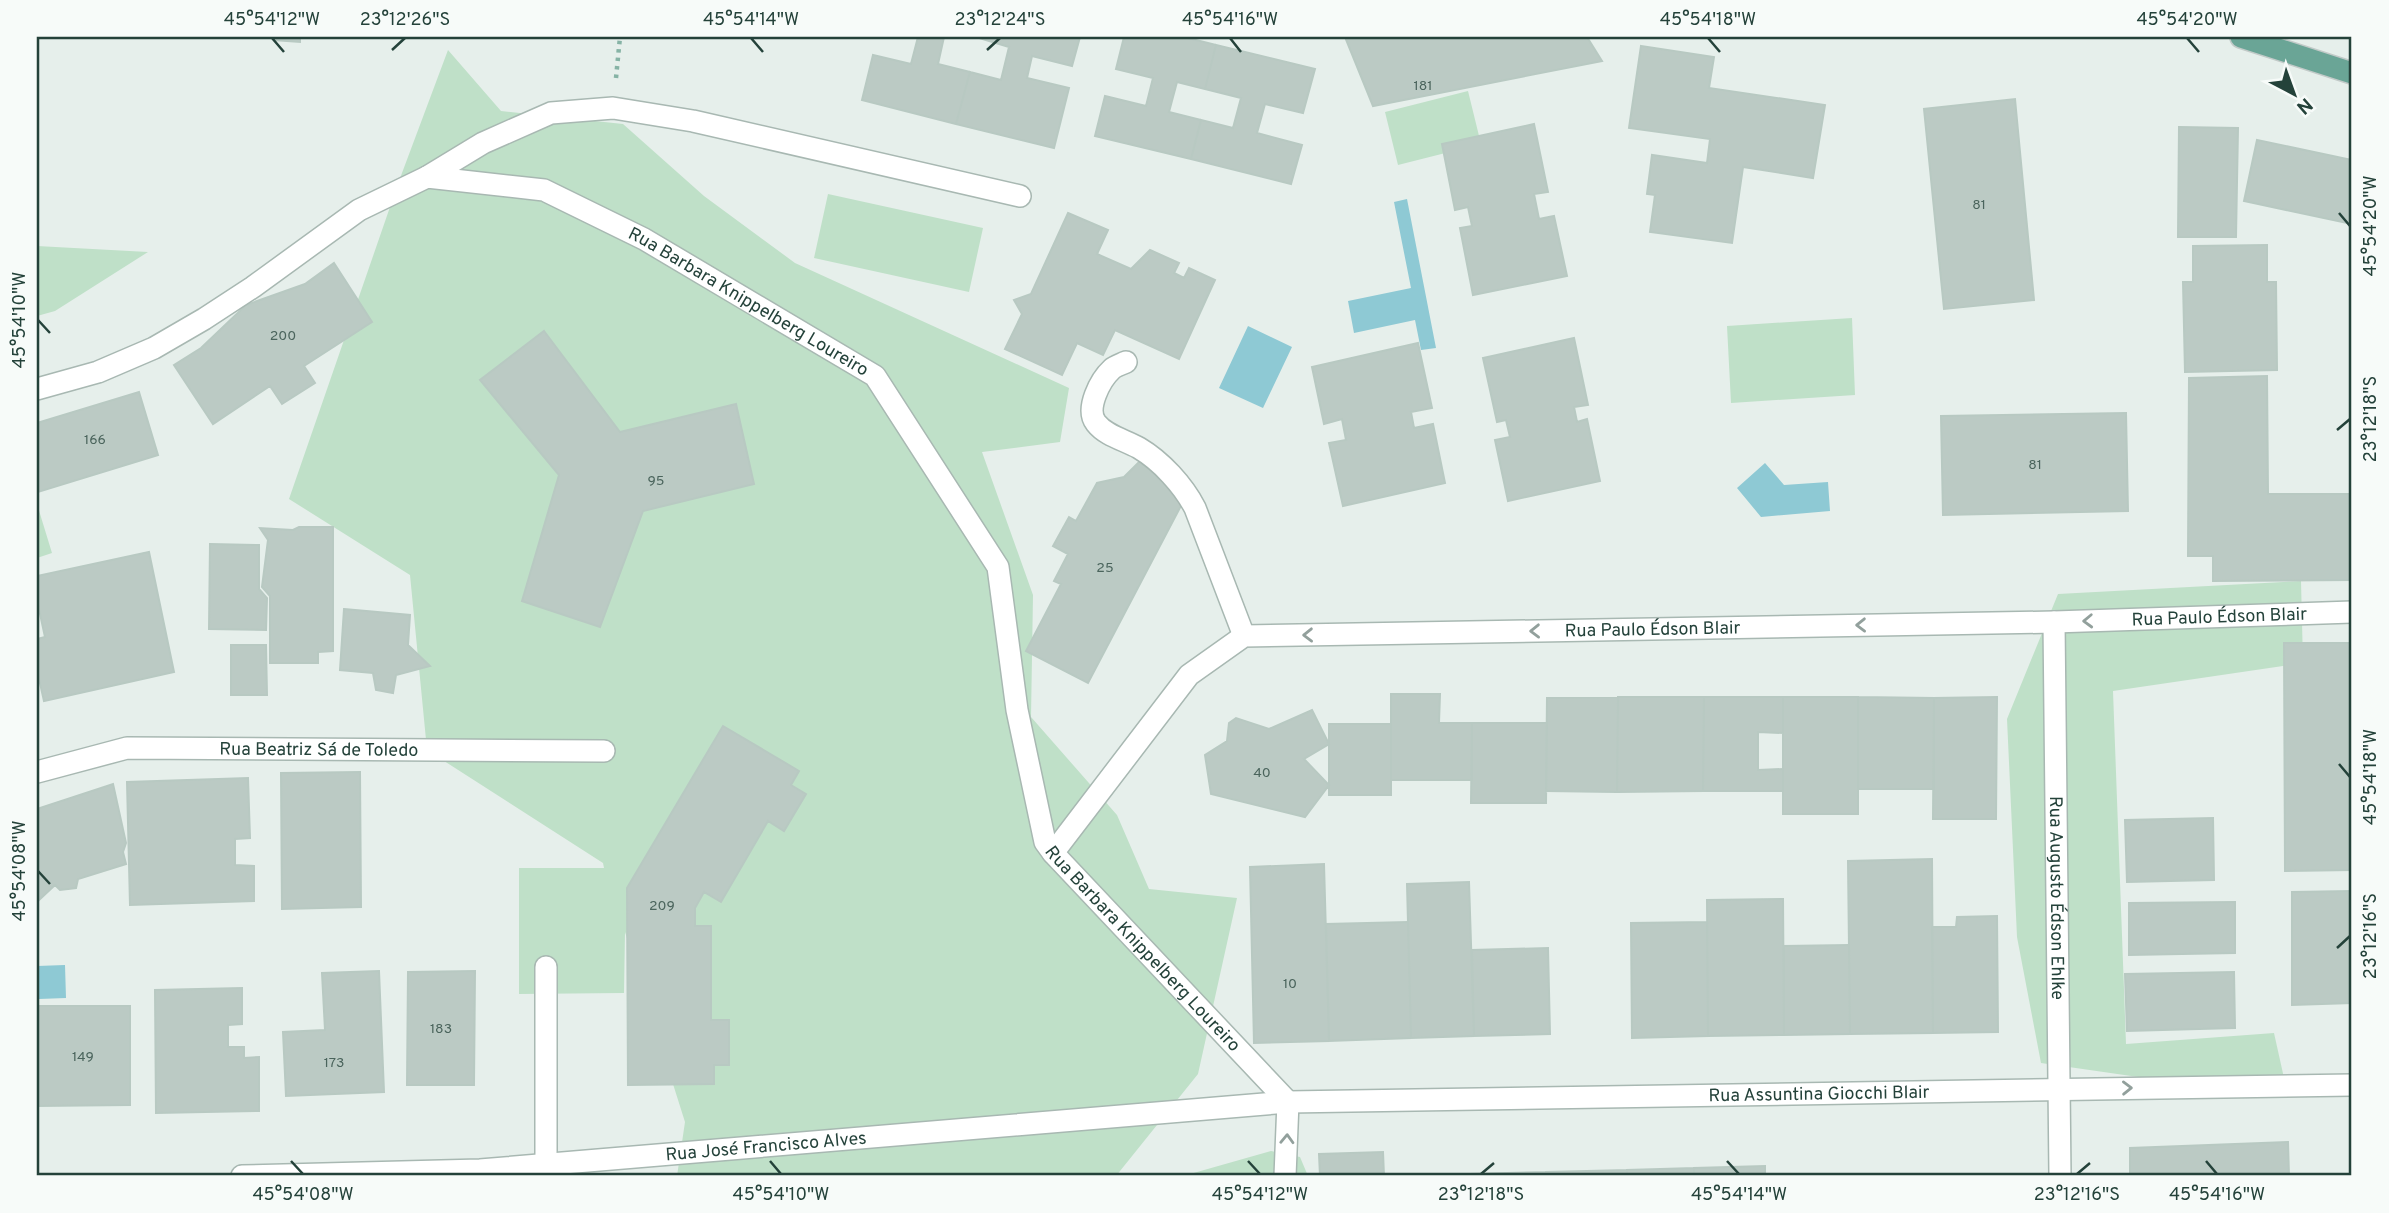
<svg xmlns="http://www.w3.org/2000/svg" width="2389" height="1213" font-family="Overpass,sans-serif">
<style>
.green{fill:#bfe0c8}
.water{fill:#8ec9d4}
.building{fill:#bbcac4;stroke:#b8c9c2;stroke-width:2}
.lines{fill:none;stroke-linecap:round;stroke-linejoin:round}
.service-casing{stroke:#a8b8b2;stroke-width:24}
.minor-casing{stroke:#a8b8b2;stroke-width:24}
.primary-casing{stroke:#c2cac8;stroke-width:24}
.path{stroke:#86b3a5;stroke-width:4.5;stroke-dasharray:3.5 5;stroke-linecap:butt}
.service{stroke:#fff;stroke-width:21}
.minor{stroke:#fff;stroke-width:21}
.primary{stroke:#6aa596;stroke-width:21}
.oneway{stroke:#92a09c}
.ticks{fill:none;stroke:#24423a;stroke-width:2.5}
.labels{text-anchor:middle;stroke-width:7;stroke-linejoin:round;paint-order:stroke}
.number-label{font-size:14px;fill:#4a645c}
.street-label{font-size:18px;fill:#24423a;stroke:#f7fbf9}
.neatline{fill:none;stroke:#24423a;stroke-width:2.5}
.ticks-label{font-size:18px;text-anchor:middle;fill:#24423a}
</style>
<rect width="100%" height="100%" fill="#e6efeb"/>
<!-- green -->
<path class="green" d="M448,50L501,111L623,124L704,196L795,263L1069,388L1060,442L982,452L1033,595L1031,717L1117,815L1149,889L1237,898L1198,1074L1116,1176H677L685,1122L625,932L624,993L519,994V868H604L603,863L427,750L410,575L289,499L399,181Z
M1468,91L1481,144L1398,165L1385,112Z
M828,194L983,228L969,292L814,258Z
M37,246L148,252L55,311L37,316Z
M1852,318L1855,395L1731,403L1727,326Z
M37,504L52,553L37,558Z
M2301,581L2303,663L2113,691L2126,1044L2274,1033L2284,1078L2159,1080L2041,1063L2017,937L2007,719L2058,594Z
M1271,1151L1300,1157L1308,1176H1183Z"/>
<!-- water -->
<path class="water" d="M1407,199L1436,348L1421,350L1415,320L1354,333L1348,301L1411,288L1394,202Z
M1248,326L1292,347L1263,408L1219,388Z
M1765,463L1784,485L1828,482L1830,511L1761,517L1737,488Z
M65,965L66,998L39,999L37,995V966Z"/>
<!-- building -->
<path class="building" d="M275,37H300V42L274,40Z
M918,37H944L938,64L970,72L956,124L862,100L873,55L911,64Z
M976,37H1080L1072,66L1032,56L1027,78L1069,88L1054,148L956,124L970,72L1001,80L1009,47Z
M1124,37H1184L1216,45L1205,89L1177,82L1169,112L1201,120L1191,159L1095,136L1105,96L1146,106L1153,78L1116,69Z
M1345,37H1587L1602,61L1373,106Z
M1216,45L1315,69L1303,113L1265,104L1257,133L1302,145L1291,184L1191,159L1201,120L1233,128L1241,98L1205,89Z
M1641,46L1714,57L1709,88L1825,105L1813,178L1743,167L1732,243L1650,232L1655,195L1647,194L1652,155L1707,163L1710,139L1629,128Z
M2015,99L2034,300L1944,309L1924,109Z
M1534,124L1548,192L1534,194L1539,219L1554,216L1567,276L1473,295L1460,228L1472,226L1468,207L1455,210L1442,144Z
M2179,127L2238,128L2236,237H2178Z
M2257,140L2352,160V224L2244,201Z
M1068,213L1108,230L1097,254L1131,269L1150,250L1179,263L1174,273L1184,278L1189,268L1215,280L1179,359L1115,330L1103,355L1077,343L1062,375L1005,349L1022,314L1014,300L1031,294Z
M2267,245V282H2276L2277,370L2185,372L2183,282H2193V246Z
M334,263L372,322L304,366L315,383L282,404L270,386L213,424L174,365L201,348L246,305L305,284Z
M544,331L620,432L736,404L754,484L643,511L600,627L522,601L559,475L480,380Z
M1574,338L1588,405L1574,407L1577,422L1587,419L1600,481L1508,501L1495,440L1510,437L1506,420L1497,422L1483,358Z
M1418,343L1432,408L1411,412L1414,428L1433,424L1445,483L1343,506L1329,443L1346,440L1342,419L1324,424L1312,367Z
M2267,376L2268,494H2352V580L2213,581V556H2188L2189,378Z
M139,392L158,455L38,492L37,423Z
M2126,413L2128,511L1943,515L1941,416Z
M1140,461L1176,488L1184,500L1088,683L1026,651L1061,584L1054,581L1068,554L1053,546L1069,517L1076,521L1097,483L1124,477Z
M299,527H333V651L318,652V663H270V596L262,587L268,540L260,528L293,530Z
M210,544L259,545V589L267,598L266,630L209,629Z
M149,552L174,672L44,701L37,670V639L45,637L37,600V576Z
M344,609L410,615L408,645L430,666L396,675L393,693L376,690L373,673L340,670Z
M2284,643H2352V870L2285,871Z
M231,645H266L267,695H231Z
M1391,694H1440L1439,723H1472V780H1391Z
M1618,697L1617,792L1546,791L1547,698Z
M1618,697H1704L1703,791L1617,792Z
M1704,697H1783V733L1758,732V770L1783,769V791H1703Z
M1783,697H1858V814H1783Z
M1858,697L1934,698V789H1858Z
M1997,697L1996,819H1933L1934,698Z
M1312,710L1329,744L1304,759L1329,785L1305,817L1211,794L1205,755L1227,741L1229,723L1236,718L1269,729Z
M1472,723H1547L1546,803H1471Z
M1329,724H1391V795H1329Z
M723,726L799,771L791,785L806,794L784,831L768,821L721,902L704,892L695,908V926H711V1020H729V1065H714V1084L628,1085L627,888Z
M360,772L361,907L282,909L281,773Z
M248,778L250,838L235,839V865L254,866V901L130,905L127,782Z
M113,784L126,843L123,852L126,864L78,879L76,888L60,890L55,885L37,902V809Z
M2213,818L2214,880L2127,882L2125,820Z
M1932,859L1933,1033L1850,1034L1848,861Z
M1324,864L1329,1041L1254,1043L1250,867Z
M1469,882L1474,1036L1411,1038L1407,884Z
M2352,891V1003L2292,1005V892Z
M1783,899L1784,1035L1708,1036L1707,900Z
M2235,902V953L2129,955V903Z
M1997,916L1998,1032L1933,1033L1932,927H1956L1957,917Z
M1408,922L1411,1038L1329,1041L1326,924Z
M1707,922L1708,1036L1632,1038L1631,923Z
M1849,945L1850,1034L1784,1035V946Z
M1548,948L1550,1034L1474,1036L1472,950Z
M379,971L384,1092L286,1096L283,1032L325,1030L322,973Z
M475,971L474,1085H407L408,972Z
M2234,972L2235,1028L2127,1031L2125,974Z
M242,988V1024L228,1025V1047H244V1058L259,1057V1111L156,1113L155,990Z
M37,1006H130V1105L37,1106Z
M2288,1142L2289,1176H2130V1148Z
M1383,1152L1384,1176H1320L1319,1154Z
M1765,1166V1176H1694V1168Z
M1694,1168V1176H1627V1170Z
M1627,1170V1176H1546V1172Z
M1546,1172V1176H1471V1174Z"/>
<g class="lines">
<defs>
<path id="service" d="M427,177L483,143L551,113L613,108L693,121L1020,196
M546,967V1165"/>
<g id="minor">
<path d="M1126,362C1122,364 1115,366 1112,369C1100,380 1085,409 1096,423C1106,436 1125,440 1139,448C1161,461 1183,485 1195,508L1244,636"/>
<path id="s1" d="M37,389L98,372L154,348L204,319L253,287L359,210L427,177L544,190L644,239L875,376L998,567L1017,710L1045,842L1053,853L1288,1102"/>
<path id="s2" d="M2054,622L2060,1176"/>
<path id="s3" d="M37,772L127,748L604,751"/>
<path id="s4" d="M1053,853L1189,675L1244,636L2054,622L2352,612"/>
<path id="s5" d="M242,1176L480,1170L1288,1102L2352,1085"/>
<path d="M1285,1176L1288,1102"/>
</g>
<path id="primary" d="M2241,37L2352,73"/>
</defs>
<!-- service casing -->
<use href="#service" class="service-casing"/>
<!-- minor casing -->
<use href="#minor" class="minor-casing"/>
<!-- primary casing -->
<use href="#primary" class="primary-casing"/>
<!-- path -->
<path class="path" d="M616,78L620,37"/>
<!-- service -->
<use href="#service" class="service"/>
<!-- minor -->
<use href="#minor" class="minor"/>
<!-- primary -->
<use href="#primary" class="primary"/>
</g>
<!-- one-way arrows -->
<defs><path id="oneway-chevron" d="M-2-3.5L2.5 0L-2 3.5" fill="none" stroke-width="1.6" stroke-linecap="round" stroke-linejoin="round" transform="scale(1.75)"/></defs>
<g class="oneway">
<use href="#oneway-chevron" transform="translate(2088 621) rotate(178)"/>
<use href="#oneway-chevron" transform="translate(1861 625) rotate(179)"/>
<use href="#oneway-chevron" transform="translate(1535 631) rotate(179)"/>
<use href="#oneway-chevron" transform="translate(1308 635) rotate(179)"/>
<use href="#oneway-chevron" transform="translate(2127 1088) rotate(-1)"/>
<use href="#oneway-chevron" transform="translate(1287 1139) rotate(-88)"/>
</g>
<!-- ticks -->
<path class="ticks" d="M272,38L284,52M751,38L763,52M1230,38L1241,52M1708,38L1720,52M2187,38L2199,52M392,50L405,38M987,50L1000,38M2339,213L2350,226M38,320L50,333M2337,430L2350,419M2339,764L2350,777M38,871L50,884M2337,948L2350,936M291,1161L303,1174M770,1161L781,1174M1248,1161L1260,1174M1727,1161L1739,1174M2206,1161L2217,1174M1481,1174L1494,1163M2077,1174L2090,1163"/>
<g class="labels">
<!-- number labels -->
<g class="number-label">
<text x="1423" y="90">181</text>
<text x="1979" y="209">81</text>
<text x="283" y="340">200</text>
<text x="95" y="444">166</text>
<text x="2035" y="469">81</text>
<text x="656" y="485">95</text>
<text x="1105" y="572">25</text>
<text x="1262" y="777">40</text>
<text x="662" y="910">209</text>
<text x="1290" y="988">10</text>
<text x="441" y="1033">183</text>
<text x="83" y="1061">149</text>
<text x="334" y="1067">173</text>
</g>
<!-- street labels -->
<g class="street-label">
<text dy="6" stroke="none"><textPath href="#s1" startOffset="798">Rua Barbara Knippelberg Loureiro</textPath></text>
<text dy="6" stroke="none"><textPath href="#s4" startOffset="1267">Rua Paulo Édson Blair</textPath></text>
<text dy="6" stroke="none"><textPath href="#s4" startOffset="700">Rua Paulo Édson Blair</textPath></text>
<text dy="6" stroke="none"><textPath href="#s3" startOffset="285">Rua Beatriz Sá de Toledo</textPath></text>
<text dy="6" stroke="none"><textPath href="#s2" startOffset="276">Rua Augusto Édson Ehlke</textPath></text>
<text dy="6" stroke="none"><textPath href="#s1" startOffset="1596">Rua Barbara Knippelberg Loureiro</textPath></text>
<text dy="6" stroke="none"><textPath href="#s5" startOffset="1580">Rua Assuntina Giocchi Blair</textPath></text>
<text dy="6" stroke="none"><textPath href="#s5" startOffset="525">Rua José Francisco Alves</textPath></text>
</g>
</g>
<!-- border -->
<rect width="2389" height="1213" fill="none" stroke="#f7fbf9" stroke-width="77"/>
<!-- north arrow -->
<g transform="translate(2294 94) rotate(139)" stroke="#f7fbf9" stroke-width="5" paint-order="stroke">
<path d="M0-5L12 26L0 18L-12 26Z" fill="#24423a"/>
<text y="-10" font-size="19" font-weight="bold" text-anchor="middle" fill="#24423a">N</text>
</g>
<rect x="38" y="38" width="2312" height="1136" class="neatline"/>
<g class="ticks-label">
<text x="272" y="25">45°54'12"W</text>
<text x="405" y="25">23°12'26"S</text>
<text x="751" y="25">45°54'14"W</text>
<text x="1000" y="25">23°12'24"S</text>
<text x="1230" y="25">45°54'16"W</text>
<text x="1708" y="25">45°54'18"W</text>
<text x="2187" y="25">45°54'20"W</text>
<text transform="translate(2370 226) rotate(-90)" y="6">45°54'20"W</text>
<text transform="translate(19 320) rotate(-90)" y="6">45°54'10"W</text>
<text transform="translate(2370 419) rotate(-90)" y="6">23°12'18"S</text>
<text transform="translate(2370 777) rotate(-90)" y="6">45°54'18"W</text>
<text transform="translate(19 871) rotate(-90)" y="6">45°54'08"W</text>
<text transform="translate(2370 936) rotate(-90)" y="6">23°12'16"S</text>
<text x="303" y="1200">45°54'08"W</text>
<text x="781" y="1200">45°54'10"W</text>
<text x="1260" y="1200">45°54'12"W</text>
<text x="1481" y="1200">23°12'18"S</text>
<text x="1739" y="1200">45°54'14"W</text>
<text x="2077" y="1200">23°12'16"S</text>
<text x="2217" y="1200">45°54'16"W</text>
</g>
</svg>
